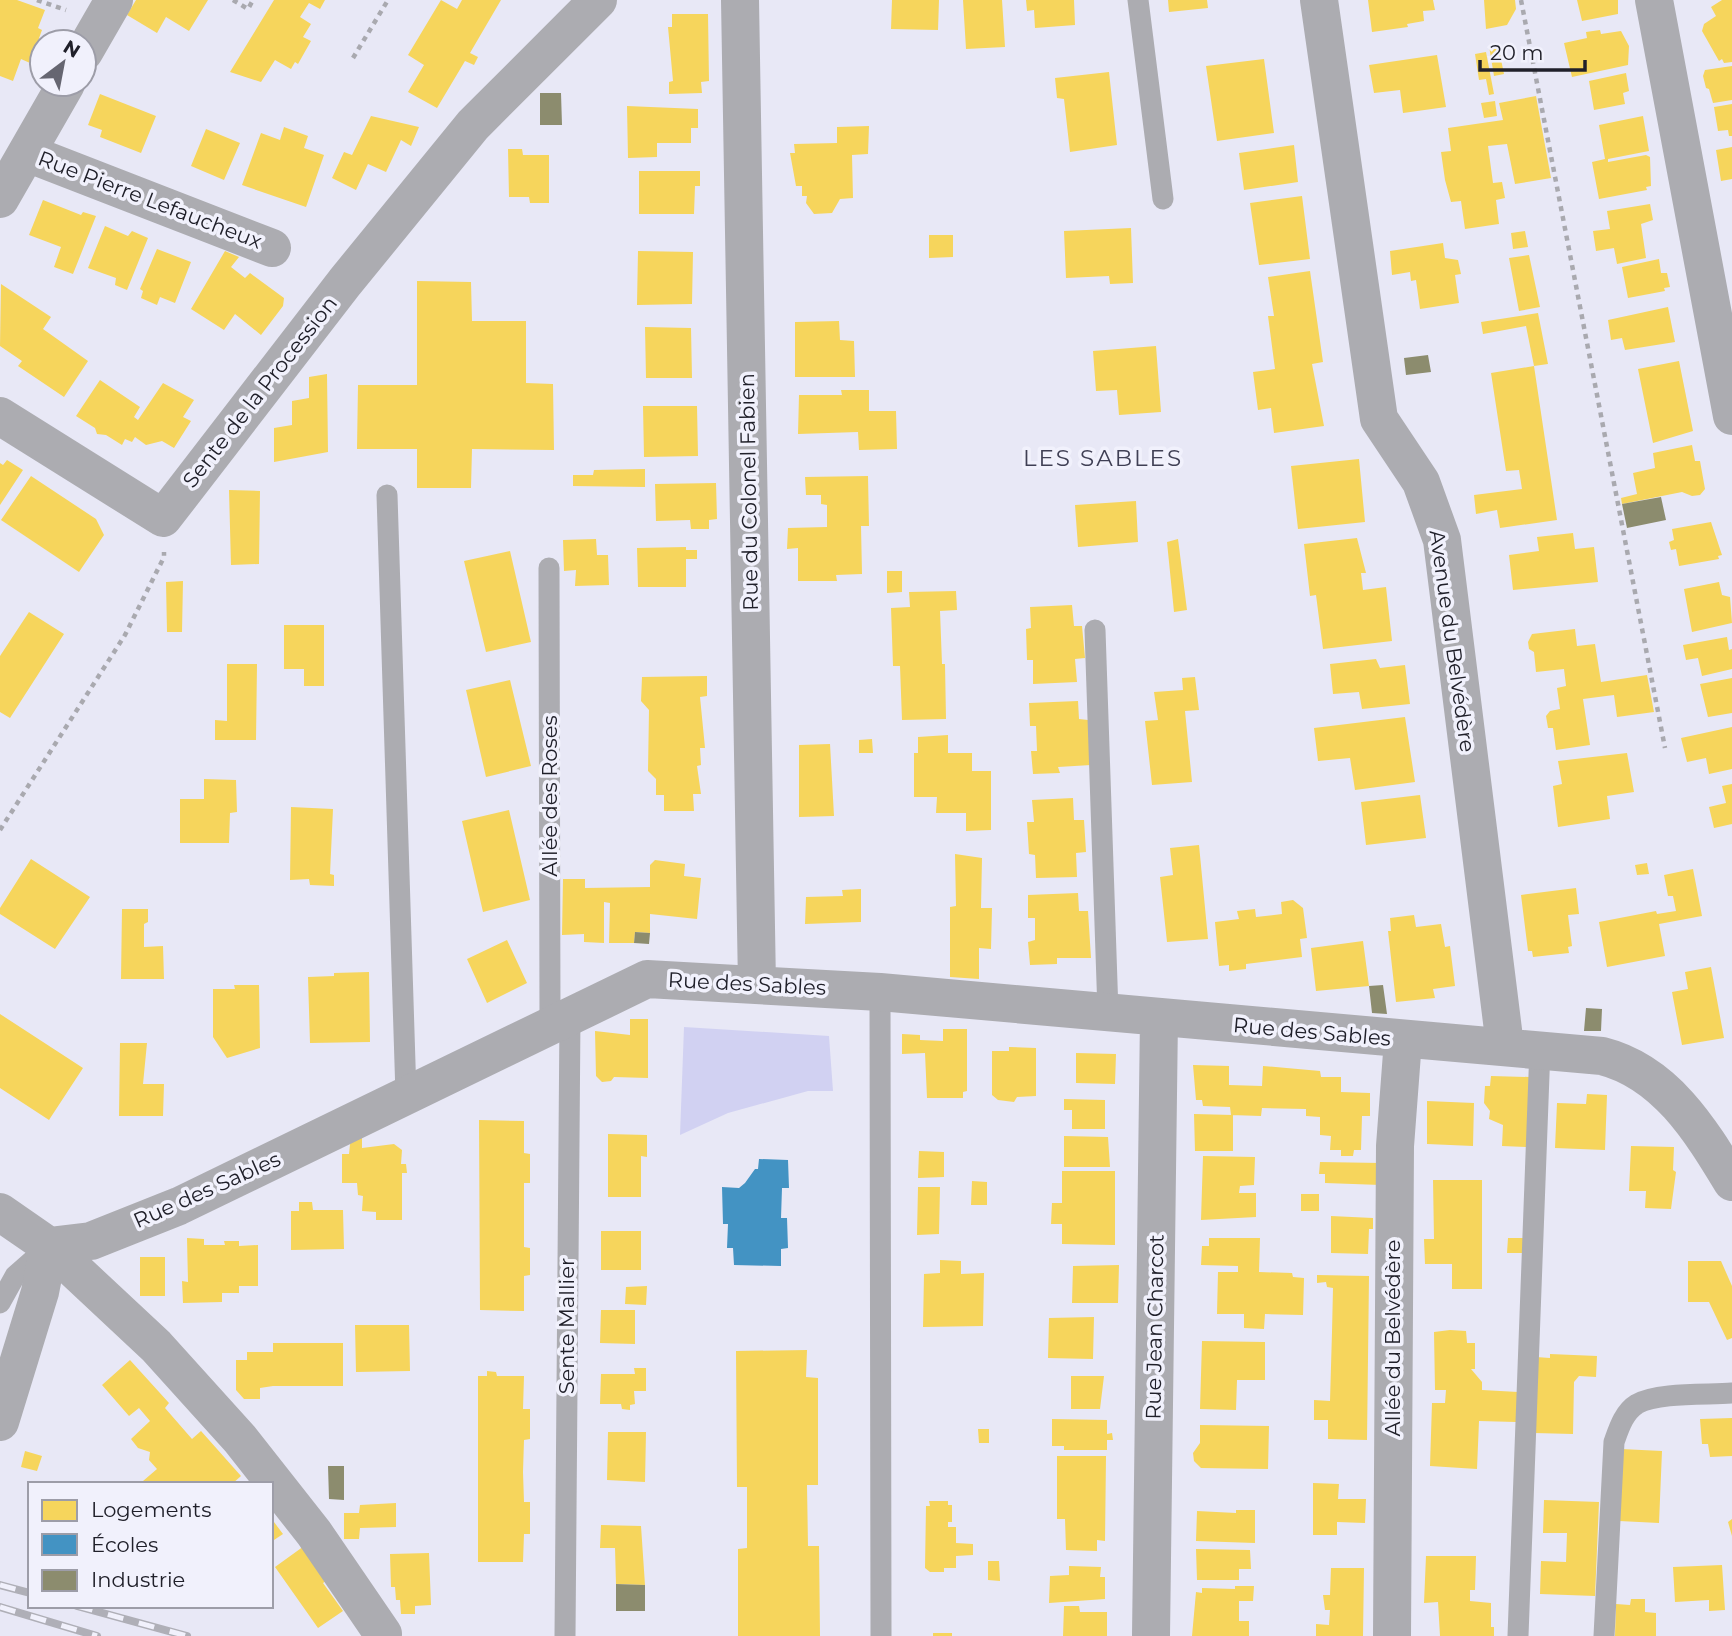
<svg xmlns="http://www.w3.org/2000/svg" width="1732" height="1636" font-family="Montserrat,sans-serif">
<style>
.green{fill:#d1d1f2}
.homes{fill:#f6d55c}
.schools{fill:#4393c3}
.industry{fill:#8c8c6e}
.lines{fill:none;stroke-linecap:round;stroke-linejoin:round}
.path{stroke:#a9a9af;stroke-width:4.5;stroke-dasharray:5 5;stroke-linecap:butt}
.service{stroke:#acacb1;stroke-width:21}
.minor{stroke:#acacb1;stroke-width:38}
.rail-casing{stroke:#afafb7;stroke-width:8}
.rail{stroke:#f1f1fc;stroke-width:5;stroke-dasharray:16;stroke-linecap:butt}
.labels{text-anchor:middle;stroke-width:7;stroke-linejoin:round;paint-order:stroke}
.street-label{font-size:21px;fill:#20202a;stroke:#f1f1fc}
.neighbourhood-label{font-size:23px;letter-spacing:2px;fill:#404055;stroke:#f1f1fc}
</style>
<rect width="100%" height="100%" fill="#e8e8f6"/>
<!-- green -->
<path class="green" d="M684,1027L829,1036L833,1091H808L728,1113L680,1135Z"/>
<!-- homes -->
<path class="homes" d="M0,0H17L45,10L38,28L42,30L30,63L21,59L13,81L0,76Z
M136,0H208L189,31L166,17L157,33L127,15Z
M274,0H325L320,9L309,3L300,17L311,24L303,37L311,41L298,64L295,62L291,69L275,60L261,82L230,72Z
M441,0L457,9L462,0H501L470,53L478,57L474,65L465,61L437,108L408,92L424,65L408,55Z
M892,0H939L938,30L891,29Z
M963,0H1002L1005,47L966,49Z
M1026,0H1074L1075,25L1035,28L1034,10L1027,11Z
M1168,0H1207L1208,8L1169,12Z
M1368,0H1433L1435,10L1423,11L1424,21L1407,24L1408,27L1372,32Z
M1484,0H1515L1516,9L1507,25L1486,29Z
M1577,0H1618V14L1582,21Z
M1722,0H1732V62L1724,63L1722,59L1719,61L1702,31L1704,24L1716,16L1711,7Z
M672,14H708L709,81L701,82L702,93L669,94V82L673,81L668,27H672Z
M1600,30L1601,34L1621,31L1629,46L1628,65L1572,77L1564,43L1587,38L1586,32Z
M1498,45L1504,74L1494,76L1489,46Z
M1486,52L1494,94L1489,95L1486,79L1479,80L1475,54Z
M1437,55L1446,107L1403,113L1400,90L1374,93L1369,65Z
M1264,59L1274,133L1217,141L1206,66Z
M1732,66V100L1713,103L1709,89L1706,88L1703,76L1705,70Z
M1109,72L1117,145L1070,152L1064,99L1057,98L1055,78Z
M1626,73L1629,91L1623,93L1625,104L1594,110L1589,81Z
M100,94L156,116L141,153L100,137L102,130L88,125Z
M1536,96L1551,178L1515,184L1507,144L1488,146L1493,183L1502,182L1505,198L1496,200L1499,224L1465,229L1461,201L1451,202L1445,180L1441,152L1451,151L1448,128L1503,120L1499,103Z
M1495,101L1497,116L1484,118L1481,103Z
M1732,104V136H1729L1728,130L1718,131L1714,107Z
M627,106L698,109V128H691V143H657V157L628,158Z
M371,116L419,127L411,146L401,140L386,172L368,164L356,190L332,178L344,152L352,155Z
M1643,116L1649,151L1608,159V162L1646,155L1650,157L1651,186L1646,187L1647,190L1599,199L1592,162L1605,159L1599,125Z
M869,126L868,154L852,155L853,198L840,199L832,213L814,214L806,203L807,196H802V186H796L790,153H795L794,144L837,143V127Z
M284,127L308,136L304,148L324,155L306,207L242,185L261,133L280,140Z
M206,129L240,143L224,180L191,166Z
M1294,145L1298,182L1244,190L1239,153Z
M1732,147V179L1721,181L1716,150Z
M508,149H522L523,155H549V203H530L529,197H509Z
M639,171H700V186H695L694,214H639Z
M1302,196L1310,259L1259,265L1250,203Z
M43,200L81,215L83,212L96,216L73,274L54,267L61,247L29,235Z
M1650,204L1653,220L1641,224L1646,258L1617,264L1614,248L1596,251L1593,231L1610,229L1607,211Z
M105,226L128,236L132,231L148,238L127,290L115,285L116,278L88,268Z
M1131,228L1133,283L1110,284L1109,276L1066,278L1064,231Z
M1525,231L1528,247L1513,249L1511,233Z
M929,235H953V257L929,258Z
M1443,243L1445,258L1458,260L1461,274L1455,275L1459,303L1420,309L1416,280L1411,281L1410,272L1392,275L1390,251Z
M157,249L191,262L175,303L160,297L157,305L141,298L143,291L140,289Z
M225,251L239,257L231,267L245,278L250,273L284,298L283,306L261,335L235,314L224,330L191,309Z
M638,251L693,252L692,304L637,305Z
M1529,255L1540,307L1519,311L1509,258Z
M1659,259L1661,273H1667L1670,287L1664,288L1665,291L1628,298L1622,267Z
M1310,271L1323,362L1312,364L1324,426L1274,433L1271,408L1258,410L1253,372L1275,369L1268,316H1274L1268,277Z
M417,281L471,282L472,321H526V383L553,384L554,450L472,449L471,488H417V449H357L358,385H417Z
M1,284L51,317L43,329L88,361L64,397L18,366L22,361L0,346Z
M1668,307L1675,342L1625,350L1622,338L1611,340L1608,320Z
M1538,313L1548,364L1534,366L1557,520L1500,528L1497,510L1476,514L1474,495L1522,489L1519,470L1506,471L1491,373L1534,366L1526,326L1483,334L1481,322Z
M839,321L840,340L854,341L855,377H795V322Z
M645,327L691,328L692,378H646Z
M1156,346L1161,412L1119,415L1117,390L1096,391L1093,351Z
M1679,361L1693,431L1653,443L1638,369Z
M327,374L328,452L274,462V428L292,425V401L309,398V377Z
M100,380L140,407L134,417L138,420L163,383L194,400L183,417L191,421L174,448L162,441L146,445L135,437L132,442L125,439L122,445L106,435L97,434L95,428L76,416Z
M841,390H869V411H896L897,449L859,450L858,432L798,434L799,395H842Z
M643,406H697L698,456L644,457Z
M1692,445L1695,461H1700L1705,489L1700,495L1692,496L1682,492L1622,504L1621,498L1637,494L1633,473L1655,468L1653,453Z
M1359,459L1365,522L1298,529L1291,466Z
M7,460L23,470L0,505V463L3,465Z
M645,469V487L573,486V475H593L594,470Z
M31,476L96,519L104,535L79,572L1,520Z
M868,476L869,526H861L862,574L836,575L837,581H798V548L787,549L788,528L827,527V505L821,504V495H806L805,477Z
M716,483L717,519L709,520V529H691L690,520L656,521L655,484Z
M229,490L260,491L259,564L231,565Z
M1136,501L1138,542L1078,547L1075,505Z
M1711,522L1722,555L1718,556L1719,559L1679,566L1676,549L1671,550L1669,542L1674,540L1672,529Z
M1573,533L1575,549L1594,547L1598,582L1513,590L1509,555L1539,551L1537,537Z
M1357,538L1366,573H1361L1363,590L1386,587L1392,641L1323,649L1316,595L1310,596L1304,544Z
M596,539L597,555H608L609,585L575,586L576,570L564,571L563,540Z
M1178,539L1187,610L1174,612L1167,542Z
M686,547V550H697V559H686V587H638L637,548Z
M510,551L531,642L486,652L464,561Z
M887,571H902V592L887,593Z
M183,581L182,632H167L166,582Z
M1719,582L1722,595L1730,597L1732,623L1692,632L1684,589Z
M956,591L957,610L940,611L942,664H945L946,719L902,720L900,666H893L891,608L910,607L909,592Z
M1072,605L1074,626H1082L1085,658L1075,659L1077,682L1033,684V660H1027L1026,629L1031,628L1030,607Z
M29,612L64,634L10,718L0,712V656Z
M284,625H324V686H304V669H284Z
M1575,629L1577,646L1595,644L1601,682L1647,675L1654,712L1617,717L1614,695L1583,699L1590,745L1556,750L1553,728H1548L1546,716L1550,711L1560,709L1557,688L1566,686L1564,669L1536,672L1534,652L1529,649L1528,642L1532,634Z
M1727,637L1729,650L1732,649V669L1702,676L1698,658L1686,660L1683,645Z
M1376,659L1380,668L1405,665L1410,704L1362,709L1359,692L1333,694L1330,664Z
M227,664H257L256,740H215V720L227,721Z
M707,676V696L700,697L705,748H700L701,765L697,766L701,794H693L694,811H664V795H656V779L648,771L649,710L641,701L642,677Z
M1195,677L1199,710L1185,711L1192,782L1152,785L1145,721L1158,720L1154,692L1183,690L1182,678Z
M1732,678V713L1708,717L1700,684Z
M510,680L531,766L486,777L466,690Z
M1078,701L1079,719L1088,720L1091,765L1058,767L1060,773L1033,774L1031,751H1037L1036,726H1030L1029,703Z
M1405,717L1415,782L1355,790L1350,758L1318,761L1314,728Z
M1732,727V769L1709,774L1706,758L1687,762L1681,738Z
M948,735V753H972V771H991V830L966,831V813H936L937,797H914V753H918V737Z
M872,739L873,753H859V740Z
M830,744L834,816L799,817V745Z
M1627,753L1634,792L1607,796L1610,819L1558,827L1553,786L1562,784L1558,761Z
M204,779L236,780L237,812L230,813L229,843H180V799H204Z
M1732,784V824L1714,828L1709,807L1726,803L1722,786Z
M1420,795L1426,838L1366,845L1361,802Z
M1073,798L1074,820H1084L1086,852L1076,853L1077,877L1036,878L1035,855L1029,854L1027,822H1034L1032,800Z
M291,807L333,809L330,874L334,875V886L310,885L309,879L290,880Z
M509,810L530,900L483,912L462,821Z
M1199,845L1208,939L1167,942L1160,877L1173,875L1170,848Z
M955,854L982,858L981,908H992L991,949L979,948V979L950,977V907L956,906Z
M31,859L90,897L55,949L0,914V908Z
M655,860L685,864L684,876L701,878L697,919L650,914V933L635,932L634,943H609L610,903L604,902V943L584,942V934L562,935L563,879H585V888L650,887V865Z
M1647,863L1649,874L1637,875L1635,865Z
M1693,869L1702,916L1659,924L1665,956L1607,967L1599,922L1656,911L1657,914L1676,911L1673,896H1668L1664,875Z
M1576,888L1579,914L1568,915L1572,946L1568,947L1569,953L1533,957L1532,951H1528L1521,895Z
M861,889V922L805,924L806,897L843,896L842,890Z
M1078,893L1079,911H1088L1091,958H1057V964L1030,965L1028,942L1035,940V918H1028V895Z
M1293,900L1303,908L1307,938L1300,939L1302,957L1246,964V969L1229,971V965L1219,966L1215,922L1239,919L1237,911L1255,909L1256,917L1282,914L1281,902Z
M122,909H148V922L144,924V947L163,946L164,979H121Z
M1414,915L1416,927L1441,924L1445,947L1450,946L1455,986L1433,989L1435,998L1396,1002L1388,931H1391L1390,918Z
M507,940L527,983L487,1003L467,959Z
M1363,941L1369,986L1316,991L1311,948Z
M1711,967L1724,1038L1682,1045L1672,992L1688,989L1685,972Z
M369,972L370,1042L310,1043L308,977L334,976V973Z
M234,985H259L260,1048L227,1058L213,1037V989H235Z
M0,1014L83,1068L49,1120L0,1088Z
M630,1019H648V1078L614,1077L611,1081L602,1082L596,1076L595,1031L630,1035Z
M943,1029H967V1091L963,1092V1098H927L925,1053L902,1054V1034L920,1035V1040L943,1041Z
M120,1043H147L143,1084H164L163,1116H119Z
M1009,1047L1036,1048V1096L1017,1097L1014,1102L998,1100L992,1095V1051H1009Z
M1076,1053L1116,1054L1115,1084L1076,1083Z
M1193,1065L1229,1066V1085L1262,1086L1263,1066L1320,1071L1321,1077H1341V1092L1370,1093V1116H1362L1361,1150H1354L1353,1156H1341V1150H1330L1331,1136L1320,1135V1117L1306,1116V1109L1262,1108L1261,1116L1231,1115L1230,1107L1203,1106L1202,1100H1196Z
M1491,1076L1530,1077L1527,1147L1502,1146L1503,1125L1489,1119L1490,1111L1484,1103L1485,1086H1490Z
M1587,1094L1607,1095L1605,1150L1555,1148L1557,1103L1586,1104Z
M1064,1099L1105,1100V1129H1072V1110H1064Z
M1427,1101L1474,1103L1473,1146L1427,1144Z
M1194,1114L1233,1115V1151H1195Z
M479,1120L524,1121V1153L530,1154V1183H524V1247L530,1248V1275L524,1276V1311L480,1310Z
M362,1130V1148L394,1144L402,1150L401,1164H406L407,1173H402V1220H376V1212L362,1211L363,1196L358,1195L357,1183H342V1154H349L351,1135Z
M608,1134L647,1135V1157L641,1156V1197H608Z
M1064,1136L1108,1137L1110,1167H1064Z
M1631,1146L1674,1147L1673,1170L1676,1172L1671,1209L1645,1208L1646,1191H1629Z
M919,1151L944,1152V1177L918,1178Z
M1203,1156L1255,1157L1254,1185L1240,1186L1239,1193H1256V1217L1201,1220Z
M1320,1162L1381,1163V1185L1325,1183V1174H1319Z
M1062,1171H1115V1245L1062,1244V1224H1051L1052,1203H1062Z
M1433,1180H1482V1289H1452V1264H1425L1424,1239H1434Z
M972,1181L987,1182V1205H971Z
M918,1187H940L939,1234L917,1235Z
M1301,1194H1319V1211H1301Z
M299,1202H312L313,1210H343L344,1249L291,1250V1211H299Z
M1331,1216L1373,1218V1229H1369L1368,1254L1331,1253Z
M601,1231H641V1270H601Z
M187,1238L204,1239V1245H225L224,1241H239V1246L258,1245V1286H239V1293H222V1302L183,1303L182,1281L188,1282Z
M1209,1238H1260L1259,1272L1292,1273L1293,1277L1304,1278L1303,1315L1265,1314L1264,1329L1244,1328V1314H1217L1218,1272H1238V1266L1201,1265L1202,1246H1209Z
M1508,1238H1523V1253H1507Z
M140,1257H165V1296H140Z
M940,1260L961,1261V1274L984,1273L983,1326L923,1327L924,1274L940,1273Z
M1688,1261H1721L1732,1286V1338L1727,1340L1709,1302H1688Z
M1119,1265L1118,1303H1072L1073,1266Z
M1317,1275L1369,1276L1367,1440L1328,1439V1420H1314V1400L1330,1401L1332,1332L1333,1288L1327,1287L1326,1282L1317,1283Z
M647,1286L646,1305L625,1304L626,1287Z
M601,1310H635V1344L600,1343Z
M1094,1317L1093,1359L1048,1358L1049,1318Z
M355,1325H409L410,1371L356,1372Z
M1450,1330L1466,1331L1467,1343H1475V1369H1471L1482,1382V1390L1518,1392L1516,1422L1479,1421L1477,1469L1430,1466L1432,1403H1445L1446,1390H1435L1434,1332Z
M1202,1341L1265,1342V1380H1237L1236,1410L1200,1409Z
M273,1343H343V1386H273L260,1388V1399H244L236,1390V1360H247V1352H273Z
M807,1350L806,1377L818,1378V1485H807L808,1546H819L820,1636H738V1549L747,1548V1487H737L736,1351Z
M1550,1354L1597,1356L1596,1377L1579,1376L1574,1382L1573,1434L1534,1433L1536,1357L1550,1358Z
M130,1360L169,1403L165,1408L192,1439L201,1431L241,1476L232,1484L143,1481L157,1469L149,1460L150,1452L138,1448L131,1439L150,1421L139,1408L129,1416L102,1385Z
M634,1368H646V1391H634L635,1404L630,1405V1410L622,1409L621,1404H600L601,1374H635Z
M487,1371L496,1372L497,1376H524L523,1409H530V1439L524,1440L523,1472L524,1502H530V1534H524L523,1562H478V1376H487Z
M1071,1376H1104L1100,1409H1071Z
M1732,1418V1456L1710,1457L1708,1444H1702L1700,1419Z
M1052,1419L1107,1420V1434L1112,1433L1113,1440H1107V1450H1064V1446H1052Z
M1200,1425L1269,1426L1268,1469L1201,1468L1194,1461L1193,1453L1200,1443Z
M978,1429H989V1443H979Z
M608,1432H646L645,1482L607,1480Z
M1621,1449L1662,1451L1659,1523L1619,1521Z
M25,1451L42,1456L37,1471L21,1467Z
M1057,1456H1106L1105,1541L1097,1540V1551L1066,1550L1065,1519H1057Z
M1313,1483L1339,1484L1338,1499H1366L1365,1523L1337,1522V1535H1313Z
M1544,1500L1599,1502L1595,1596L1540,1594L1541,1561L1566,1562L1567,1533H1543Z
M929,1501H948V1505H952V1522H948V1527H956V1543L973,1544V1555L956,1556V1568H944V1572H930L925,1568L926,1506H930Z
M396,1503V1527L360,1528L359,1539H344V1513H359L360,1505Z
M1236,1510H1255V1543L1196,1541L1197,1511L1236,1513Z
M271,1518L283,1534L271,1542Z
M1732,1519V1536L1728,1522Z
M601,1525L641,1526L645,1585L616,1584L615,1548H600Z
M311,1541L336,1574L323,1583L343,1611L318,1628L275,1567Z
M1196,1549L1250,1550L1251,1569H1239V1580H1197Z
M429,1553L431,1605L415,1606V1614H401L400,1600H396L395,1587H391L390,1554Z
M1426,1556H1476L1475,1590H1470V1601L1491,1603V1627H1494V1636H1440L1438,1602L1424,1603Z
M988,1561H999L1000,1581L988,1580Z
M1722,1565L1725,1610L1709,1611V1600L1675,1602L1673,1567Z
M1069,1566L1101,1567L1100,1577H1105V1599L1049,1603L1050,1576L1069,1575Z
M1331,1568H1364L1363,1636H1316V1624L1329,1625L1330,1610H1325L1323,1595H1330Z
M1235,1586H1254L1253,1601H1239V1621H1249V1636H1192L1196,1592L1202,1593V1588L1235,1589Z
M1631,1599H1645V1612L1656,1613V1636H1615L1616,1604L1630,1605Z
M1064,1606H1079L1080,1612H1107V1636H1063Z
M933,1633H952V1636H933Z"/>
<!-- schools -->
<path class="schools" d="M759,1159L788,1160L789,1188H782L781,1218H787L788,1248L781,1249V1266L734,1265L733,1248H727L728,1224H723L722,1187L739,1188L745,1183L755,1169H758Z"/>
<!-- industry -->
<path class="industry" d="M540,93H561L562,125H540Z
M1428,355L1431,372L1406,375L1404,358Z
M1661,497L1666,520L1627,528L1622,504Z
M635,932L650,933L649,944L634,943Z
M1383,985L1387,1014L1372,1013L1369,986Z
M1586,1008L1602,1009L1601,1031H1584Z
M328,1466H344V1500L329,1499Z
M616,1584L645,1585V1611H616Z"/>
<g class="lines">
<!-- path -->
<path class="path" d="M37,0L66,10
M233,0L248,9L253,0
M1521,0L1665,748
M353,58L388,0
M0,830L125,635L164,557V552"/>
<!-- service -->
<path class="service" d="M1138,0L1163,199
M387,495L406,1095
M549,568L550,1024
M1095,630L1108,1012
M880,992L881,1636
M0,1303L15,1276L48,1247
M565,1636L570,1016
M1518,1636L1540,1048
M1604,1636L1614,1442C1619,1428 1624,1412 1637,1404C1658,1392 1707,1395 1732,1393"/>
<!-- minor -->
<path class="minor" d="M740,0L757,985
M1319,0L1379,419L1421,482L1442,540L1505,1046
M1654,0L1732,416
M84,52L114,0
M27,153L272,248
M0,199L66,84
M0,416L163,518L345,282L473,125L598,0
M0,1212L49,1246L156,1346L240,1439L314,1533L383,1634
M49,1246L91,1241L179,1206L647,979L880,992L1602,1056C1665,1072 1700,1129 1732,1182
M0,1422L40,1292L49,1246
M1151,1636L1159,1017
M1392,1636L1395,1146L1403,1040"/>
<defs>
<path id="rail" d="M0,1585L30,1593
M77,1606L187,1636
M0,1607L97,1636"/>
</defs>
<!-- rail casing -->
<use href="#rail" class="rail-casing"/>
<!-- rail -->
<use href="#rail" class="rail"/>
</g>
<g class="labels">
<!-- street labels -->
<g class="street-label">
<text transform="translate(150 200) rotate(21)" y="7">Rue Pierre Lefaucheux</text>
<text transform="translate(260 392) rotate(-52)" y="7">Sente de la Procession</text>
<text transform="translate(749 492) rotate(-91)" y="7">Rue du Colonel Fabien</text>
<text transform="translate(1452 641) rotate(82)" y="7">Avenue du Belvédère</text>
<text transform="translate(550 796) rotate(-90)" y="7">Allée des Roses</text>
<text transform="translate(747 984) rotate(3)" y="7">Rue des Sables</text>
<text transform="translate(1312 1032) rotate(5)" y="7">Rue des Sables</text>
<text transform="translate(207 1190) rotate(-24)" y="7">Rue des Sables</text>
<text transform="translate(567 1326) rotate(-90)" y="7">Sente Mallier</text>
<text transform="translate(1155 1327) rotate(-89)" y="7">Rue Jean Charcot</text>
<text transform="translate(1393 1338) rotate(-90)" y="7">Allée du Belvédère</text>
</g>
<!-- neighbourhood labels -->
<g class="neighbourhood-label">
<text x="1103" y="466">LES SABLES</text>
</g>
</g>
<!-- legend -->
<rect x="28" y="1482" width="245" height="126" fill="#f1f1fc" stroke="#9d9da8" stroke-width="2"/>
<rect x="42" y="1500" width="35" height="21" fill="#f6d55c" stroke="#9d9da8" stroke-width="2"/>
<text x="91" y="1517" font-size="21" fill="#20202a">Logements</text>
<rect x="42" y="1534" width="35" height="21" fill="#4393c3" stroke="#9d9da8" stroke-width="2"/>
<text x="91" y="1552" font-size="21" fill="#20202a">Écoles</text>
<rect x="42" y="1570" width="35" height="21" fill="#8c8c6e" stroke="#9d9da8" stroke-width="2"/>
<text x="91" y="1587" font-size="21" fill="#20202a">Industrie</text>
<!-- north arrow -->
<g transform="translate(63 63) rotate(32)"><circle r="33" fill="#f1f1fc" stroke="#9d9da8" stroke-width="2"/>
<path d="M0-5L12 26L0 18L-12 26Z" fill="#666671"/>
<text y="-10" font-size="19" font-weight="bold" text-anchor="middle" fill="#20202a">N</text>
</g>
<!-- scale -->
<path d="M1480 60v10h105v-10" fill="none" stroke="#20202a" stroke-width="3.5"/>
<text x="1490" y="60" font-size="21" fill="#20202a" stroke="#f1f1fc" stroke-width="5" paint-order="stroke">20 m</text>
</svg>
